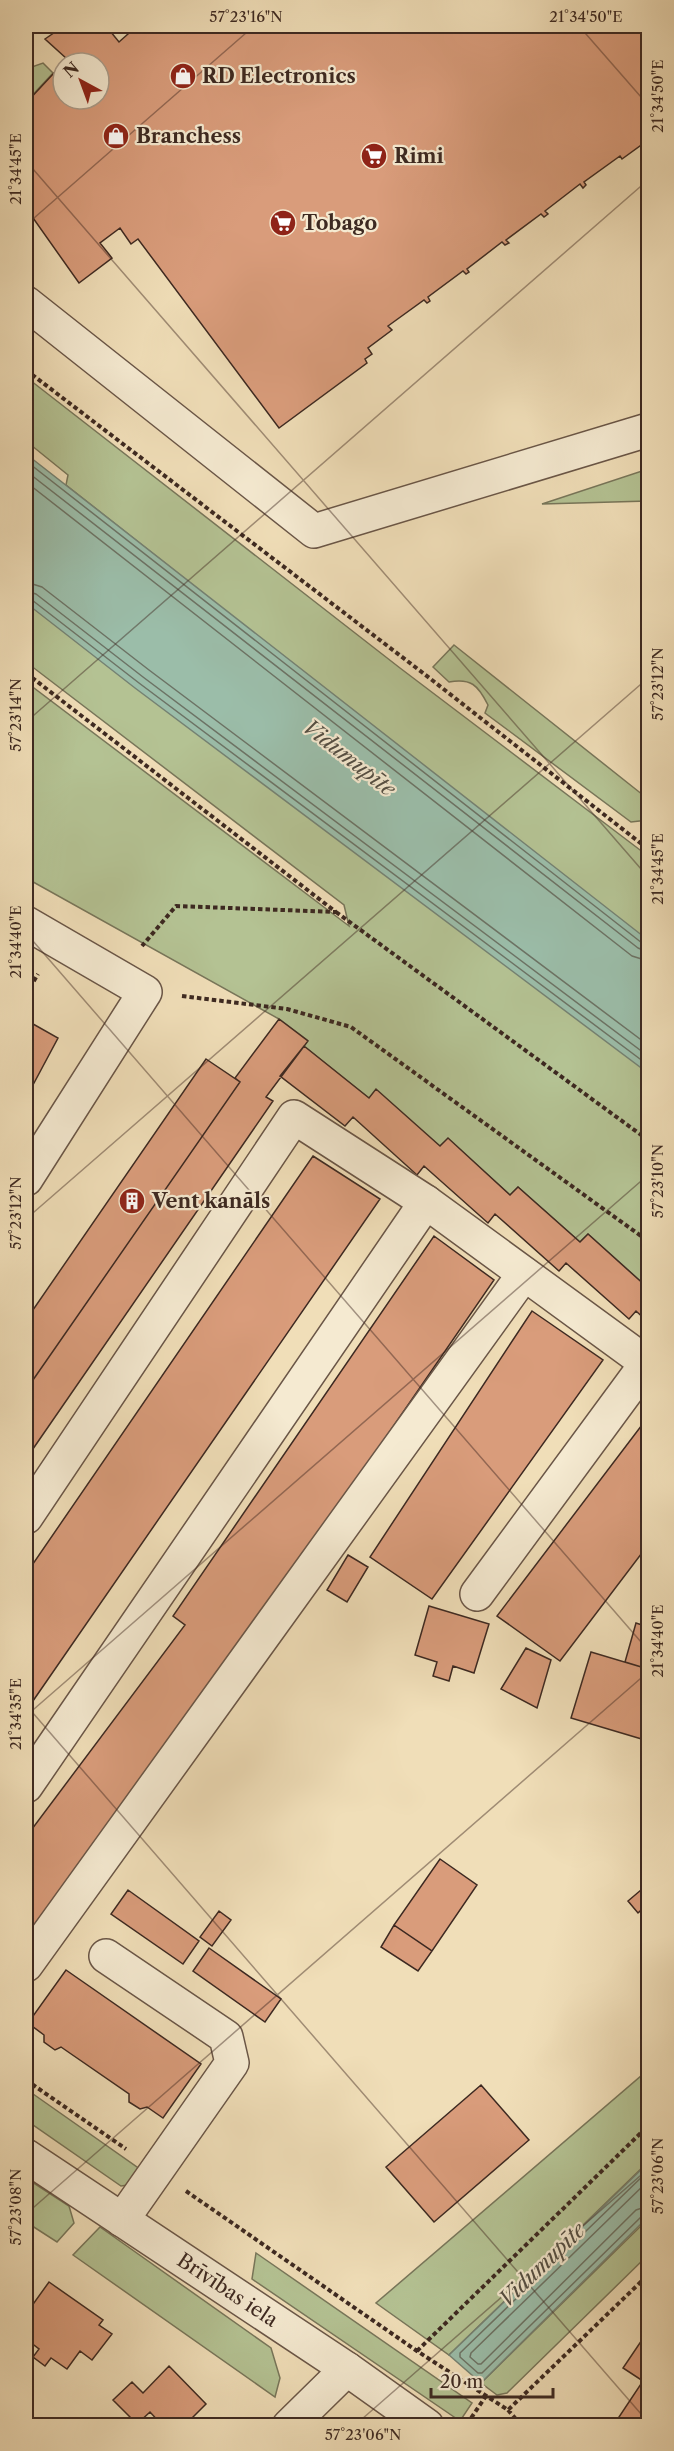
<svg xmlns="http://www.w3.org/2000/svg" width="674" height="2451" font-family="'Libre Caslon Text',serif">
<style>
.green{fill:#b4c293;stroke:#78765a;stroke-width:1.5}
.water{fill:#9bbda9;stroke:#758273;stroke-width:1.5}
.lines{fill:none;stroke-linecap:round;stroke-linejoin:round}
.shore{stroke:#6c7365;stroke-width:1.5}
.building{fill:#d99c7b;stroke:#3d2921;stroke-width:1.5;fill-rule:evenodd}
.minor-casing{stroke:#6a5647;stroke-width:36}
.path{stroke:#3d2921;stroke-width:4;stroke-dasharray:4.5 3;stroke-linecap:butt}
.minor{stroke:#f5ead1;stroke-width:33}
.ticks{fill:none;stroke:#3d2921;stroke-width:1.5;stroke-opacity:0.45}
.labels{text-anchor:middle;stroke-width:4.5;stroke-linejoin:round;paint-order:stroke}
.poi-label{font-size:20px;font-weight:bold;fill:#3d2921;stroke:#f5ead1;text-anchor:start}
.street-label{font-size:20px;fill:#3d2921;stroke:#f5ead1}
.water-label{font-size:21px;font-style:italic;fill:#544e43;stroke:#f5ead1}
.neatline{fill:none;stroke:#3d2921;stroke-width:2}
.ticks-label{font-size:15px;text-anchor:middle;fill:#3d2921}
</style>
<rect width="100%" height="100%" fill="#f0deb8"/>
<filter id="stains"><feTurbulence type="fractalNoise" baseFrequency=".00333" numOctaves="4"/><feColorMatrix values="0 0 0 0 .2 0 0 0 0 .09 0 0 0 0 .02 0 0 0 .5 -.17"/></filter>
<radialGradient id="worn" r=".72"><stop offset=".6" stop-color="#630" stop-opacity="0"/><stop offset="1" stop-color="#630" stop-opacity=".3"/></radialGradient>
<!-- green -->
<path class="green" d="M43,63L53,73L26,102V69Z
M26,377L400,668L648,856V944L66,485L68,475L26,441Z
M648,469V501L542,504Z
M26,596L648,1072V1288L588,1234L580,1242L518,1187L510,1195L448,1139L440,1146L369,1098L304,1046L307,1040L279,1019L26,878V682L349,926L344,905L26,662Z
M454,645L648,799V820L631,822L485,713L488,705C478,685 471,678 449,682L433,667Z
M648,2070V2162L449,2355L376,2303Z
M26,2089L144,2172L135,2184L121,2186L26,2120Z
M26,2178L69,2206L74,2223L57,2242L26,2222Z
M648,2219V2255L507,2393L497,2395L481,2383Z
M100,2227L271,2348L280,2378L275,2397L73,2255Z
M256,2253L472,2403L460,2421L252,2279Z"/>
<!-- water -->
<path class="water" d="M26,454L648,940V1073L135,688L26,603Z
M648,2163V2217L481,2383L449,2355Z"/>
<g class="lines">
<!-- shore -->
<path class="shore" d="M26,461L642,943L648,944
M26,471L638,948L648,952
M26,482L632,956L648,961
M26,582L42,587L149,670L648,1045
M26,591L36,594L143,677L648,1056
M26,598L32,600L139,683L648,1065
M648,2171L460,2353V2357L478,2373H482L642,2216L648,2214
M648,2181L471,2353L470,2357L478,2364H481L636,2210L648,2206"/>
</g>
<!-- building -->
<path class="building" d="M64,26H106L119,42L137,26H643L648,37V140L622,159L620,156L584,182L586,185L583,188L580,184L545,211L548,214L544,217L541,214L506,240L509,243L505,245L502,242L467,269L469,272L466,274L463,271L428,297L430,301L427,303L424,300L388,326L392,330L368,348L372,354L365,359L367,363L279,428L138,239L131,244L120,228L100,243L112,258L79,283L26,208V103L67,59L45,39ZM63,63H99V99H63Z
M279,1019L308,1041L266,1097L273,1101L26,1459V1390L240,1082L235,1078Z
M26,1020L58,1038L26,1098Z
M304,1046L369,1098L376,1089L440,1146L448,1138L510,1195L518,1187L580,1242L588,1234L648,1288V1322L636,1311L629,1319L566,1263L559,1271L495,1214L488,1223L424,1166L417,1175L353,1117L345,1126L280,1076Z
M206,1059L240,1082L26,1390V1320Z
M313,1156L380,1199L26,1711V1574Z
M434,1236L494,1280L234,1658L26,1936V1837L185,1625L173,1616Z
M532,1311L603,1360L432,1599L370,1557Z
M648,1417V1545L560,1661L497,1616Z
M348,1555L368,1567L347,1602L327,1590Z
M429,1606L489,1624L474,1673L453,1666L449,1681L433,1676L437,1662L415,1655Z
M636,1623L648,1627V1669L625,1662Z
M526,1648L551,1660L537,1708L501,1689Z
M591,1652L648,1669V1729L645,1740L571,1718Z
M440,1859L477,1885L432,1951L394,1925Z
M648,1884V1920L640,1911L638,1913L628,1901Z
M128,1890L199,1941L183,1964L111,1914Z
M219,1911L231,1920L212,1946L200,1937Z
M394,1925L432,1951L418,1971L381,1947Z
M209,1948L281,1999L265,2022L193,1971Z
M66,1970L201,2064L163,2118L147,2107L140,2109L129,2102V2094L61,2047L55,2050L44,2042V2035L28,2023Z
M481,2085L529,2140L434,2222L386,2167Z
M49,2282L103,2320L99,2325L112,2334L92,2360L80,2351L67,2369L51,2358L45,2366L33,2357L39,2349L26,2339V2314Z
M648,2331V2426H613L643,2381L623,2368Z
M169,2366L206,2404L184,2426H163L150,2412L137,2424L113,2400L132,2382L143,2393Z"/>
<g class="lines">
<defs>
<g id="minor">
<path d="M26,303L314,531L648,430"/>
<path d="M26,923L145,992L26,1179"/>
<path d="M426,1202L648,1364"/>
<path d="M26,1517L294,1117L426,1202L26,1786"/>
<path d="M477,1594L647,1363"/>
<path d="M106,1956L226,2037L232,2063L122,2220"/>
<path d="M26,1965L524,1274"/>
<path id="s1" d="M26,2156L347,2369L427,2426"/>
<path d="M289,2426L347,2369"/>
</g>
</defs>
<!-- minor casing -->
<use href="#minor" class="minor-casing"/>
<!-- path -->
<path class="path" d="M26,370L423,673L648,849
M26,673L336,912L176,906L142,946
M336,912L648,1140
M26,994L38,974
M182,996L287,1009L351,1027L648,1241
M26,2080L126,2149
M186,2191L417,2351L508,2410L648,2275
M417,2351L648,2126
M508,2410L522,2426
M467,2424L486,2396"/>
<!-- minor -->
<use href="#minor" class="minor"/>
</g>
<!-- ticks -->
<path class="ticks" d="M579,26L648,105M26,161L648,877M26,225L254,26M26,722L648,180M26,933L648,1650M26,1219L648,678M26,1705L648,2422M26,1716L648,1175M26,2214L648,1672M354,2426L648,2169"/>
<!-- icons -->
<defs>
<symbol id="shop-disc" viewBox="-11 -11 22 22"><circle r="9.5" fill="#8f2418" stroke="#f5ead1"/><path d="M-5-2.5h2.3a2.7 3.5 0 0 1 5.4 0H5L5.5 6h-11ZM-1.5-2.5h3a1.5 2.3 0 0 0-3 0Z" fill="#fff"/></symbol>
<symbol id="supermarket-disc" viewBox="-11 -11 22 22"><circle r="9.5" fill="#8f2418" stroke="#f5ead1"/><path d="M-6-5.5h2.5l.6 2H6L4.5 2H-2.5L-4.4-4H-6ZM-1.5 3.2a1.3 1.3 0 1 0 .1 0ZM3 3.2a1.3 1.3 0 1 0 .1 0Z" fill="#fff"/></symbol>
<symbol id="building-disc" viewBox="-11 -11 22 22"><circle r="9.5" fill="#8f2418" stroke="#f5ead1"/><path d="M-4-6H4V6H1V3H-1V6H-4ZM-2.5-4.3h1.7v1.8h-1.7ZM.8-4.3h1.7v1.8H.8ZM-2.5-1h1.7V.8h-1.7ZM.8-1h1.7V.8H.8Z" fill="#fff"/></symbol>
</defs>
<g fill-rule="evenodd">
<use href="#shop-disc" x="168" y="61" width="30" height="30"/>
<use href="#shop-disc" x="101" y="121" width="30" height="30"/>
<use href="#supermarket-disc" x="359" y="141" width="30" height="30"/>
<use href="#supermarket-disc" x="268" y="208" width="30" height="30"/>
<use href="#building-disc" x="117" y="1186" width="30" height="30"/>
</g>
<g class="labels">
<!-- poi labels -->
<g class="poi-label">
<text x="202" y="83">RD Electronics</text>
<text x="136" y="143">Branchess</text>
<text x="394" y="163">Rimi</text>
<text x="302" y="230">Tobago</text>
<text x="152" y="1208">Vent kanāls</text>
</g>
<!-- street labels -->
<g class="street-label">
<text dy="7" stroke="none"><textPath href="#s1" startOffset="242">Brīvības iela</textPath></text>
</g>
<!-- water labels -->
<g class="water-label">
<text transform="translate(349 758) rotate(38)" y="7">Vidumupīte</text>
<text transform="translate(542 2265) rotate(-44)" y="7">Vidumupīte</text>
</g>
</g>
<!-- margin -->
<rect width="674" height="2451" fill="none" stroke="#f0deb8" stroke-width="66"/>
<!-- north arrow -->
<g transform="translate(81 81) rotate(319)"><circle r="28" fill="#f5ead1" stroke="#ab9d8b" stroke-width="1.5"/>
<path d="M0-4.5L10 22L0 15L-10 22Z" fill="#8f2418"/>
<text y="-9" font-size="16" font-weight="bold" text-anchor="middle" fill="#3d2921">N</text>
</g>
<!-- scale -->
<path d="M431 2388v9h122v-9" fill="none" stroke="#3d2921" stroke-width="3"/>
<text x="440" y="2388" font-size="18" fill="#3d2921" stroke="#f5ead1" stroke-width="4.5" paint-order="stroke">20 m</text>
<rect x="33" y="33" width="608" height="2385" class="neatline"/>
<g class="ticks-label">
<text x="246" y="22">57°23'16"N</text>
<text x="586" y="22">21°34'50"E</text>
<text transform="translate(658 96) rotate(-90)" y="5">21°34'50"E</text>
<text transform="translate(16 169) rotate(-90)" y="5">21°34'45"E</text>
<text transform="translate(658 684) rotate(-90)" y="5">57°23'12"N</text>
<text transform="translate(16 715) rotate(-90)" y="5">57°23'14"N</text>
<text transform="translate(658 869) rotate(-90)" y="5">21°34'45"E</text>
<text transform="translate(16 942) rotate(-90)" y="5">21°34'40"E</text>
<text transform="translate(658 1181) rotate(-90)" y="5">57°23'10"N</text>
<text transform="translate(16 1213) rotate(-90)" y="5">57°23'12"N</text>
<text transform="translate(658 1641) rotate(-90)" y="5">21°34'40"E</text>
<text transform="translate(16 1714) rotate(-90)" y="5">21°34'35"E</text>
<text transform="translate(658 2176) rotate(-90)" y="5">57°23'06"N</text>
<text transform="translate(16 2207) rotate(-90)" y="5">57°23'08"N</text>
<text x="363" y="2440">57°23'06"N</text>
</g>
<rect width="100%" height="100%" filter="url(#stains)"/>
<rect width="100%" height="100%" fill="url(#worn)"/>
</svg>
